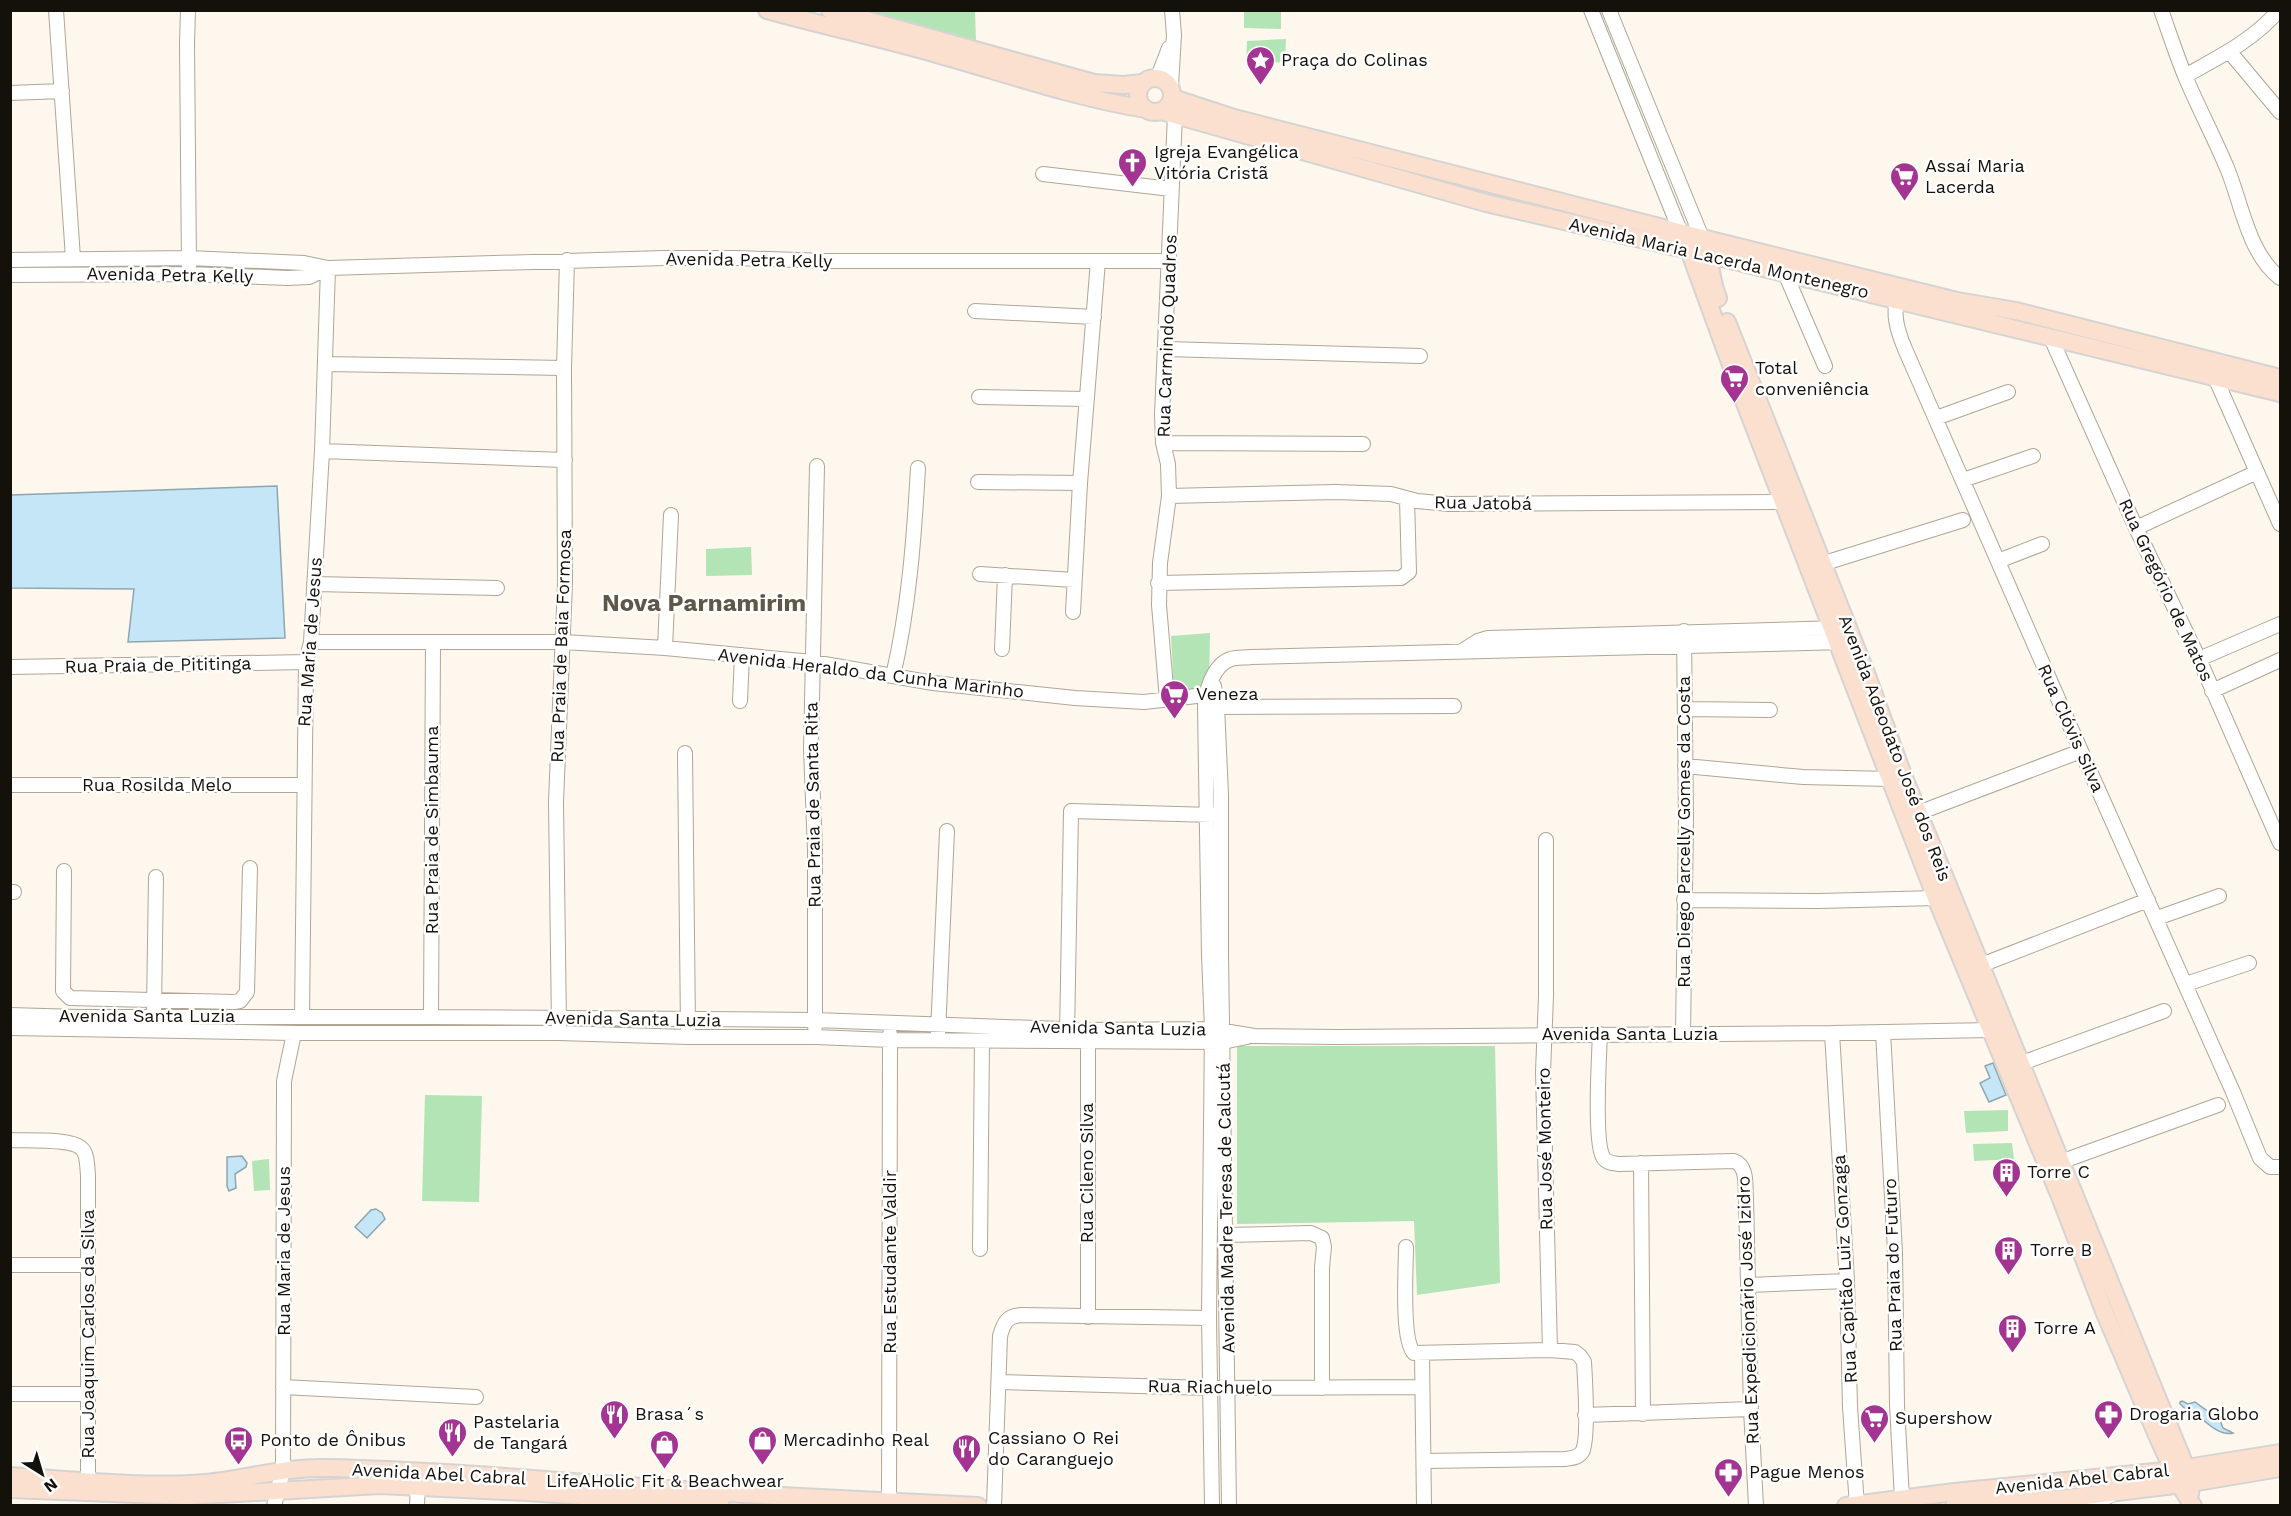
<svg xmlns="http://www.w3.org/2000/svg" width="2291" height="1516" font-family="'Work Sans',sans-serif">
<style>
.green{fill:#b3e4b6}
.water{fill:#c4e6f7;stroke:#8fa6b0;stroke-width:1.5}
.lines{fill:none;stroke-linecap:round;stroke-linejoin:round}
.minor-casing{stroke:#afa696;stroke-width:16}
.major-casing{stroke:#d5d4d3;stroke-width:20}
.minor{stroke:#fff;stroke-width:14}
.major{stroke:#fbe0cf;stroke-width:16}
.labels{text-anchor:middle;stroke-width:5;stroke-linejoin:round;paint-order:stroke}
.poi-label{font-size:18px;fill:#14110b;stroke:#fff;text-anchor:start}
.street-label{font-size:18px;fill:#14110b;stroke:#fff}
.district-label{font-size:24px;font-weight:bold;fill:#5f5748;stroke:#fff}
</style>
<rect width="100%" height="100%" fill="#fdf7ed"/>
<!-- green -->
<path class="green" d="M866,11H975L976,41Z
M1244,11H1281V29L1244,28Z
M1286,39L1285,62L1246,64L1247,41Z
M751,547L752,575L706,576V549Z
M1210,633L1209,689L1174,691L1171,636Z
M1237,1046H1495L1500,1283L1417,1295L1414,1221L1237,1224Z
M425,1095L482,1096L479,1202L422,1201Z
M2008,1110V1131L1966,1133L1964,1111Z
M2012,1143L2014,1159L1974,1161L1973,1144Z
M269,1159L270,1190L254,1191L252,1161Z"/>
<!-- water -->
<path class="water" d="M277,486L285,638L128,642L134,589L11,588V495Z
M1993,1063L2006,1095L1989,1102L1980,1083L1990,1078L1985,1066Z
M242,1156L247,1163L246,1167L235,1174L236,1188L229,1191L227,1186V1157Z
M376,1209L382,1213L385,1219L367,1238L355,1227L371,1210Z
M2182,1401L2188,1404L2195,1402L2209,1412L2218,1415L2223,1428L2233,1433C2221,1436 2209,1425 2201,1418L2193,1416L2180,1404V1402Z"/>
<g class="lines">
<defs>
<path id="minor" d="M56,10L73,258
M188,10L187,44L189,266
M1591,10L1681,233
M1609,10L1702,238
M2161,10C2169,32 2176,54 2185,76C2198,107 2214,137 2227,168C2242,204 2248,253 2280,278
M2229,51L2280,112
M2185,76C2217,58 2254,40 2279,10
M1158,77L1169,48
M1171,86L1174,35L1172,10
M10,93L62,91
M1043,174L1171,189
M10,260L189,258L304,263L328,268L664,258H736L826,261H1170
M1785,273L1825,366
M10,275L189,274L288,278L309,277L328,268
M1900,291C1891,311 1897,330 1905,349L2081,751L2233,1092L2260,1158L2270,1167H2280
M975,311L1094,317
M2051,338L2136,528L2199,659L2280,843
M1166,349L1420,356
M325,364L564,368
M2214,375L2280,524
M979,397L1087,399
M1936,418L2008,392
M1163,443L1363,444
M322,451L565,460
M1963,480L2033,456
M978,482L1080,483
M1169,496L1336,492L1391,494L1417,501L1449,504L1784,502L1792,500
M2136,528L2257,472
M1998,561L2042,544
M1815,566L1963,520
M980,574L1074,580
M1158,583L1401,578L1409,572L1407,499
M314,584L497,588
M1073,612L1080,483L1098,261
M311,642H563L665,648L813,662L933,683L1075,698L1144,702L1214,694
M665,648L671,515
M1002,649L1005,575
M1462,651L1478,641L1488,638L1841,628
M2199,659L2280,624
M10,667L306,662
M893,676C909,607 914,539 918,468
M1214,686L1217,706L1221,795V955L1229,1506
M2212,691L2280,660
M1167,700L1159,605L1160,563L1169,496L1168,464L1163,443L1162,414L1175,115
M740,701L742,655
M1211,707L1454,706
M1685,709L1770,710
M685,753L688,1029
M1685,766L1803,777L1891,779L1898,777
M10,785H304
M1918,813L2081,751
M1546,840V996L1543,1072L1550,1350
M64,871L63,991L70,998L234,1002L240,1001L247,992L250,868
M10,892H14
M1684,900L1819,901L1936,898
M2157,918L2219,896
M1971,969L2148,900
M2186,984L2249,963
M154,1010L156,877
M10,1015L78,1017H431L815,1020L1088,1030L1212,1029L1254,1036L1338,1037L1832,1033L1991,1030L1999,1027
M302,1017L306,662L311,642L322,451L328,268
M431,1017L433,643
M559,1025L556,802L565,583L564,368L567,260
M815,1027V850L811,749L817,466
M10,1028L294,1033H559L688,1037H815L890,1040L1223,1042L1247,1037
M1883,1032L1895,1252L1897,1405L1902,1499
M938,1033L947,831
M1832,1033L1847,1281L1850,1407L1857,1506
M1600,1034C1599,1057 1594,1141 1603,1157C1606,1163 1613,1163 1619,1164L1734,1161C1748,1166 1745,1186 1746,1199L1751,1409L1756,1506
M1683,1034L1686,821L1684,631
M1067,1036L1071,811L1213,815
M2011,1067L2164,1011
M10,1140C26,1141 70,1138 81,1148C88,1153 87,1168 88,1175V1491
M1641,1163L1643,1414
M2052,1165L2218,1105
M1226,1235L1311,1233L1322,1238L1324,1247L1322,1267V1388
M1406,1247C1406,1268 1401,1340 1414,1353L1550,1350L1575,1352L1580,1356L1584,1362C1585,1378 1589,1441 1582,1452C1578,1458 1571,1458 1565,1459L1424,1461
M980,1249L982,1041
M10,1265H88
M1748,1285L1847,1281
M1088,1317V1034
M1422,1355L1424,1506
M1000,1382L1210,1388L1421,1387
M283,1387L476,1397
M10,1394H88
M1585,1415L1751,1409
M889,1501L890,1034
M274,1506L283,1470L284,1081L294,1033
M417,1506L418,1478
M994,1506L1000,1336C1004,1322 1007,1316 1022,1315L1209,1318
M1212,1506L1209,1318L1212,1029L1209,955L1205,707C1205,691 1214,664 1231,659C1237,657 1245,658 1251,657L1846,642
M2090,1506L2111,1495"/>
<path id="major" d="M767,10C821,25 876,37 930,52C1002,72 1072,97 1146,109
M830,10L1094,83L1124,85L1142,83
M1138 95a17 17 0 1 1 34 0a17 17 0 1 1-34 0Z
M1173,98L1234,118L1702,238L1957,301L2016,311L2280,378
M1161,111L1486,203L1710,255L2280,393
M1702,238C1712,259 1709,277 1718,298
M1689,250L1743,398L1936,898L2061,1199L2104,1311L2157,1435L2179,1484L2193,1506
M1727,322L1866,673L1903,775L2186,1468L2191,1483L2190,1494
M10,1476C73,1480 144,1488 205,1483C246,1479 285,1467 326,1468C466,1471 605,1486 744,1494C822,1498 900,1502 978,1506
M10,1489L186,1496L380,1485L528,1492L721,1506
M1846,1506L1954,1492L2174,1470L2280,1453
M1954,1506L2068,1498L2191,1483L2280,1468"/>
</defs>
<!-- minor casing -->
<use href="#minor" class="minor-casing"/>
<!-- major casing -->
<use href="#major" class="major-casing"/>
<!-- minor -->
<use href="#minor" class="minor"/>
<!-- major -->
<use href="#major" class="major"/>
</g>
<!-- icons -->
<defs>
<symbol id="sight-pin" viewBox="-11 -11 22 30"><path d="M0 17L-7.5 6A9.5 9.5 0 1 1 7.5 6Z" fill="#a43491" stroke="#fff"/><path d="M0-6L1.8-2.2L6-1.7L2.9 1.2L3.7 5.4L0 3.3L-3.7 5.4L-2.9 1.2L-6-1.7L-1.8-2.2Z" fill="#fff"/></symbol>
<symbol id="church-pin" viewBox="-11 -11 22 30"><path d="M0 17L-7.5 6A9.5 9.5 0 1 1 7.5 6Z" fill="#a43491" stroke="#fff"/><path d="M-1.2-6h2.4v3.5h3.3v2.4h-3.3V6h-2.4V-.1h-3.3v-2.4h3.3Z" fill="#fff"/></symbol>
<symbol id="supermarket-pin" viewBox="-11 -11 22 30"><path d="M0 17L-7.5 6A9.5 9.5 0 1 1 7.5 6Z" fill="#a43491" stroke="#fff"/><path d="M-6-5.5h2.5l.6 2H6L4.5 2H-2.5L-4.4-4H-6ZM-1.5 3.2a1.3 1.3 0 1 0 .1 0ZM3 3.2a1.3 1.3 0 1 0 .1 0Z" fill="#fff"/></symbol>
<symbol id="building-pin" viewBox="-11 -11 22 30"><path d="M0 17L-7.5 6A9.5 9.5 0 1 1 7.5 6Z" fill="#a43491" stroke="#fff"/><path d="M-4-6H4V6H1V3H-1V6H-4ZM-2.5-4.3h1.7v1.8h-1.7ZM.8-4.3h1.7v1.8H.8ZM-2.5-1h1.7V.8h-1.7ZM.8-1h1.7V.8H.8Z" fill="#fff"/></symbol>
<symbol id="restaurant-pin" viewBox="-11 -11 22 30"><path d="M0 17L-7.5 6A9.5 9.5 0 1 1 7.5 6Z" fill="#a43491" stroke="#fff"/><path d="M-5-6h1v4h1v-4h1v4h1v-4h1v5L-1.5 .5V6h-2V.5L-5-1ZM5-6V6H3V1.5H1.5Q1.5-4 5-6Z" fill="#fff"/></symbol>
<symbol id="pharmacy-pin" viewBox="-11 -11 22 30"><path d="M0 17L-7.5 6A9.5 9.5 0 1 1 7.5 6Z" fill="#a43491" stroke="#fff"/><path d="M-2-6h4v4h4v4h-4v4h-4v-4h-4v-4h4Z" fill="#fff"/></symbol>
<symbol id="bus-pin" viewBox="-11 -11 22 30"><path d="M0 17L-7.5 6A9.5 9.5 0 1 1 7.5 6Z" fill="#a43491" stroke="#fff"/><path d="M-5-6H5V4H4V6H2V4H-2V6H-4V4H-5ZM-3.5-4V0h7V-4ZM-3.5 1.2v1.5H-2V1.2ZM2 1.2v1.5H3.5V1.2Z" fill="#fff"/></symbol>
<symbol id="shop-pin" viewBox="-11 -11 22 30"><path d="M0 17L-7.5 6A9.5 9.5 0 1 1 7.5 6Z" fill="#a43491" stroke="#fff"/><path d="M-5-2.5h2.3a2.7 3.5 0 0 1 5.4 0H5L5.5 6h-11ZM-1.5-2.5h3a1.5 2.3 0 0 0-3 0Z" fill="#fff"/></symbol>
</defs>
<g fill-rule="evenodd">
<use href="#sight-pin" x="1244" y="44" width="33" height="45"/>
<use href="#church-pin" x="1116" y="146" width="33" height="45"/>
<use href="#supermarket-pin" x="1888" y="160" width="33" height="45"/>
<use href="#supermarket-pin" x="1718" y="362" width="33" height="45"/>
<use href="#supermarket-pin" x="1158" y="678" width="33" height="45"/>
<use href="#building-pin" x="1990" y="1156" width="33" height="45"/>
<use href="#building-pin" x="1992" y="1234" width="33" height="45"/>
<use href="#building-pin" x="1996" y="1312" width="33" height="45"/>
<use href="#restaurant-pin" x="598" y="1398" width="33" height="45"/>
<use href="#pharmacy-pin" x="2092" y="1398" width="33" height="45"/>
<use href="#supermarket-pin" x="1858" y="1402" width="33" height="45"/>
<use href="#restaurant-pin" x="436" y="1416" width="33" height="45"/>
<use href="#bus-pin" x="222" y="1424" width="33" height="45"/>
<use href="#shop-pin" x="746" y="1424" width="33" height="45"/>
<use href="#shop-pin" x="648" y="1428" width="33" height="45"/>
<use href="#restaurant-pin" x="950" y="1432" width="33" height="45"/>
<use href="#pharmacy-pin" x="1712" y="1456" width="33" height="45"/>
</g>
<g class="labels">
<!-- poi labels -->
<g class="poi-label">
<text x="1281" y="66">Praça do Colinas</text>
<text x="1154" y="158">Igreja Evangélica<tspan x="1154" dy="21">Vitória Cristã</tspan></text>
<text x="1925" y="172">Assaí Maria<tspan x="1925" dy="21">Lacerda</tspan></text>
<text x="1755" y="374">Total<tspan x="1755" dy="21">conveniência</tspan></text>
<text x="1196" y="700">Veneza</text>
<text x="2027" y="1178">Torre C</text>
<text x="2030" y="1256">Torre B</text>
<text x="2034" y="1334">Torre A</text>
<text x="635" y="1420">Brasa´s</text>
<text x="2129" y="1420">Drogaria Globo</text>
<text x="1895" y="1424">Supershow</text>
<text x="473" y="1428">Pastelaria<tspan x="473" dy="21">de Tangará</tspan></text>
<text x="988" y="1444">Cassiano O Rei<tspan x="988" dy="21">do Caranguejo</tspan></text>
<text x="260" y="1446">Ponto de Ônibus</text>
<text x="783" y="1446">Mercadinho Real</text>
<text x="1749" y="1478">Pague Menos</text>
<text x="665" y="1487" text-anchor="middle">LifeAHolic Fit &amp; Beachwear</text>
</g>
<!-- street labels -->
<g class="street-label">
<text transform="translate(1719 258) rotate(13)" y="6">Avenida Maria Lacerda Montenegro</text>
<text transform="translate(749 260) rotate(1)" y="6">Avenida Petra Kelly</text>
<text transform="translate(170 275) rotate(1)" y="6">Avenida Petra Kelly</text>
<text transform="translate(1167 336) rotate(-88)" y="6">Rua Carmindo Quadros</text>
<text transform="translate(1483 503) rotate(1)" y="6">Rua Jatobá</text>
<text transform="translate(2166 590) rotate(65)" y="6">Rua Gregório de Matos</text>
<text transform="translate(310 642) rotate(-86)" y="6">Rua Maria de Jesus</text>
<text transform="translate(561 646) rotate(-88)" y="6">Rua Praia de Baia Formosa</text>
<text transform="translate(158 665) rotate(-1)" y="6">Rua Praia de Pititinga</text>
<text transform="translate(871 673) rotate(7)" y="6">Avenida Heraldo da Cunha Marinho</text>
<text transform="translate(2071 728) rotate(66)" y="6">Rua Clóvis Silva</text>
<text transform="translate(1895 748) rotate(69)" y="6">Avenida Adeodato José dos Reis</text>
<text x="157" y="791">Rua Rosilda Melo</text>
<text transform="translate(813 805) rotate(-91)" y="6">Rua Praia de Santa Rita</text>
<text transform="translate(432 830) rotate(-90)" y="6">Rua Praia de Simbauma</text>
<text transform="translate(1684 832) rotate(-90)" y="6">Rua Diego Parcelly Gomes da Costa</text>
<text x="147" y="1022">Avenida Santa Luzia</text>
<text transform="translate(633 1019) rotate(1)" y="6">Avenida Santa Luzia</text>
<text transform="translate(1118 1028) rotate(1)" y="6">Avenida Santa Luzia</text>
<text x="1630" y="1040">Avenida Santa Luzia</text>
<text transform="translate(1545 1149) rotate(-91)" y="6">Rua José Monteiro</text>
<text transform="translate(1087 1173) rotate(-90)" y="6">Rua Cileno Silva</text>
<text transform="translate(1226 1208) rotate(-91)" y="6">Avenida Madre Teresa de Calcutá</text>
<text transform="translate(284 1251) rotate(-90)" y="6">Rua Maria de Jesus</text>
<text transform="translate(890 1262) rotate(-90)" y="6">Rua Estudante Valdir</text>
<text transform="translate(1893 1265) rotate(-92)" y="6">Rua Praia do Futuro</text>
<text transform="translate(1845 1269) rotate(-93)" y="6">Rua Capitão Luiz Gonzaga</text>
<text transform="translate(1748 1310) rotate(-92)" y="6">Rua Expedicionário José Izidro</text>
<text transform="translate(88 1334) rotate(-90)" y="6">Rua Joaquim Carlos da Silva</text>
<text transform="translate(1210 1387) rotate(1)" y="6">Rua Riachuelo</text>
<text transform="translate(439 1474) rotate(3)" y="6">Avenida Abel Cabral</text>
<text transform="translate(2082 1479) rotate(-6)" y="6">Avenida Abel Cabral</text>
</g>
<!-- district labels -->
<g class="district-label">
<text x="704" y="611">Nova Parnamirim</text>
</g>
</g>
<!-- border -->
<rect width="2291" height="1516" fill="none" stroke="#14110b" stroke-width="24"/>
<!-- north arrow -->
<g transform="translate(42 1474) rotate(143)" stroke="#ffffff" stroke-width="4.5" paint-order="stroke">
<path d="M0-4.5L10 22L0 15L-10 22Z" fill="#14110b"/>
<text y="-9" font-size="16" font-weight="bold" text-anchor="middle" fill="#14110b">N</text>
</g>
</svg>
